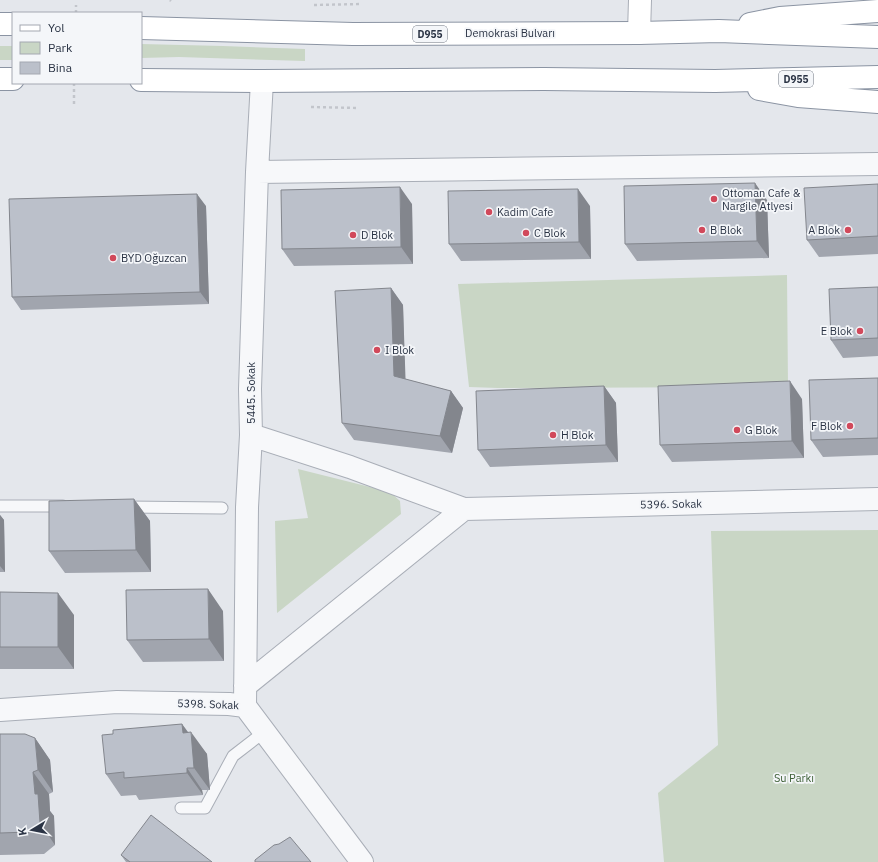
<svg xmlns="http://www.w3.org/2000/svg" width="878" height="862" font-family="'IBM Plex Sans',sans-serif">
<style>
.green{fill:#c9d6c5}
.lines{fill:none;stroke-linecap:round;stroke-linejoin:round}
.lane-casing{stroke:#a9aeb7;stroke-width:13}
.street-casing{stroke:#a9aeb7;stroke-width:24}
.secondary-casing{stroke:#a9aeb7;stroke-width:24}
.highway-casing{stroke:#8b94a3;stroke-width:24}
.path{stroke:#c2c5cb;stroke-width:2.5;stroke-dasharray:3 3;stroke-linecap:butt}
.lane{stroke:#f7f8fa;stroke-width:11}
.street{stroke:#f7f8fa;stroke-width:22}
.secondary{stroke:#fff;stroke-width:22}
.highway{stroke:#fff;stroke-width:22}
.wall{fill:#a1a5ae}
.shaded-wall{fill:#83868d}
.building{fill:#bbc0ca;stroke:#83868d}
.poi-dot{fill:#d1495b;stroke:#f4f6f9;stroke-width:1.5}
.labels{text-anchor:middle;stroke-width:3.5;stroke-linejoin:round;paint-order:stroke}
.shield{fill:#f4f6f9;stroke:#676e7b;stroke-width:1}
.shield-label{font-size:10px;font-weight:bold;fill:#2b3445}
.street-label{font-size:11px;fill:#2b3445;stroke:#f4f6f9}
.poi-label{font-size:11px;fill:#2b3445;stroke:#f4f6f9;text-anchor:start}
.park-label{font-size:11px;fill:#3f6138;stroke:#f4f6f9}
</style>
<rect width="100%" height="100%" fill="#e4e7ec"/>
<!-- green -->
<path class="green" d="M141,44L223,46L305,49V61L179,57L141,58Z
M0,46H13V60H0Z
M787,275L788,387L498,388L469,387L458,284Z
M298,469L390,492L400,501L401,514L277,613L275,521L308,518Z
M878,530V862H664L658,793L718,745L711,531Z"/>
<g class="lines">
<defs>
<path id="lane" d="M0,506H63
M127,507L222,508
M181,808H205L233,756L264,732"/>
<path id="street" d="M257,172L878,164
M464,509L878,499
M245,686L464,509L350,467L251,435
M245,706L247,507L251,435L250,389L257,172L262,81
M0,710L117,702L229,704L245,706L362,862"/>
<path id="secondary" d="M639,33L640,0"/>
<path id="highway" d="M0,24H13
M750,24L780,18L878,11
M141,28L353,34L639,33L719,31L878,37
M0,79H13
M141,80L262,81L544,79L715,81L878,77
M759,89L798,96L878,102"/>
</defs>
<!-- lane casing -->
<use href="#lane" class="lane-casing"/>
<!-- street casing -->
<use href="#street" class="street-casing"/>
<!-- secondary casing -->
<use href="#secondary" class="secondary-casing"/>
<!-- highway casing -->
<use href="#highway" class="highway-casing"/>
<!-- path -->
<path class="path" d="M170,0L171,1
M314,5L362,4
M76,13V5
M74,83V106
M311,107L359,108"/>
<!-- lane -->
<use href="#lane" class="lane"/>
<!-- street -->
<use href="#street" class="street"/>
<!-- secondary -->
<use href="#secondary" class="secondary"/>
<!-- highway -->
<use href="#highway" class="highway"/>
</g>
<!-- wall -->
<path class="wall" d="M878,184V254L819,257L807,240Z
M767,200L769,258L637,261L625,244Z
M412,204L413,264L294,266L282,249Z
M206,206L209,304L21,310L12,297Z
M590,206L591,259L461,261L449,244Z
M878,287V356L843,358L831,340Z
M391,288L403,305L405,379L451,391L463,408L452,453L354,440L342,423Z
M878,378V455L823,457L811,440Z
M604,386L616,403L618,462L490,467L478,450Z
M802,399L804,458L672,462L660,445Z
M134,499L150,521L151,572L65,573L49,551Z
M0,515L4,520L5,572H0Z
M0,592L74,615V669H0Z
M223,611L224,661L143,662L127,640Z
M182,724L188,732L207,754L210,790H202L203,795L139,800L136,795L121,796L106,774L113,734Z
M0,734L35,738L50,760L53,792L49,794L50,811L54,816L55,845L44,854L0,855Z
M121,855L212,862H126Z"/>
<!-- shaded-wall -->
<path class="shaded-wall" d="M755,183L767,200L769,258L757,241Z
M400,187L412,204L413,264L401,247Z
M578,189L590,206L591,259L579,242Z
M197,194L206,206L209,304L200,292Z
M391,288L403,305L406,393L394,376Z
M790,381L802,399L804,458L792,441Z
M604,386L616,403L618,462L606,445Z
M451,391L463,408L452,453L440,436Z
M134,499L150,521L151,572L136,550Z
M0,515L4,520L5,572L0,566Z
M208,589L223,611L224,661L209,639Z
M58,593L74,615V669L58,647Z
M182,724L192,738L191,732L207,754L210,790L194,768L183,733Z
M35,738L50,760L53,792L38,770Z
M187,768L202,790L203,795L187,773Z
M33,772L49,794L50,811L54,816L55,845L40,823L35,794Z"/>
<!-- building -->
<path class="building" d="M755,183L757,241L625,244L624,186Z
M878,184V236L807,240L804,188Z
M400,187L401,247L282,249L281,190Z
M578,189L579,242L449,244L448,191Z
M197,194L200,292L12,297L9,199Z
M878,287V338L831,340L829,289Z
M391,288L394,376L451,391L440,436L342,423L335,291Z
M878,378V438L811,440L809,380Z
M790,381L792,441L660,445L658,386Z
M604,386L606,445L478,450L476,391Z
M134,499L136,550L49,551V501Z
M208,589L209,639L127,640L126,590Z
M0,592L58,593V647H0Z
M182,724L183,733L191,732L194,768H187V773L124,778V772L106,774L102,735L113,734V730Z
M0,734H25L35,738L38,770L33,772L35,794H38L40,823L29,832L0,833Z
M151,815L212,862H130L121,855Z
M290,837L311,862H255V860L274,845L279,844Z"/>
<!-- markers -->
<g class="poi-dot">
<circle cx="714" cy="199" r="4"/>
<circle cx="489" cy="212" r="4"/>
<circle cx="702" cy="230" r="4"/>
<circle cx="848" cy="230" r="4"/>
<circle cx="526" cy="233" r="4"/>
<circle cx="353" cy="235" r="4"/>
<circle cx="113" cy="258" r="4"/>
<circle cx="860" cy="331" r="4"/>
<circle cx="377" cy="350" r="4"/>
<circle cx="850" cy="426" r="4"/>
<circle cx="737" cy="430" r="4"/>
<circle cx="553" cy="435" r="4"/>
</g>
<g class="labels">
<!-- shield labels -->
<g class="shield">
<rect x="413" y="26" width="34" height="16" rx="3"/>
<rect x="779" y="71" width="34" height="16" rx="3"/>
</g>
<g class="shield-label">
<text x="430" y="38">D955</text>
<text x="796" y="83">D955</text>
</g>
<!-- street labels -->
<g class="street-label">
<text x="510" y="37">Demokrasi Bulvarı</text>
<text transform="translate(251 393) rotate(-90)" y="4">5445. Sokak</text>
<text transform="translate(671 504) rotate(-1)" y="4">5396. Sokak</text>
<text transform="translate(208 704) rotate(2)" y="4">5398. Sokak</text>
</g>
<!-- poi labels -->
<g class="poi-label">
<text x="722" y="197">Ottoman Cafe &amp;<tspan x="722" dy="13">Nargile Atlyesi</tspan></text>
<text x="497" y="216">Kadim Cafe</text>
<text x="710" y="234">B Blok</text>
<text x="840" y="234" text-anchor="end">A Blok</text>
<text x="534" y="237">C Blok</text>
<text x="361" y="239">D Blok</text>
<text x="121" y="262">BYD Oğuzcan</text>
<text x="852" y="335" text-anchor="end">E Blok</text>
<text x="385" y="354">I Blok</text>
<text x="842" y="430" text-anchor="end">F Blok</text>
<text x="745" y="434">G Blok</text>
<text x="561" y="439">H Blok</text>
</g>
<!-- park labels -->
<g class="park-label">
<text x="794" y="782">Su Parkı</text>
</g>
</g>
<!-- legend -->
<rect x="12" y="12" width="130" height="72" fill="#f4f6f9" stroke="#a4a8b1"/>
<rect x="20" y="25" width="20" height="6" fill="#ffffff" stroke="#a4a8b1"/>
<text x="48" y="32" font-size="12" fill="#2b3445">Yol</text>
<rect x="20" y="42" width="20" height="12" fill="#c9d6c5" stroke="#a4a8b1"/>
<text x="48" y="52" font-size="12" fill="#2b3445">Park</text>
<rect x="20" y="62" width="20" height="12" fill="#bbc0ca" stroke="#a4a8b1"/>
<text x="48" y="72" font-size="12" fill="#2b3445">Bina</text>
<!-- north arrow -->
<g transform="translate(32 830) rotate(260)" stroke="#f4f6f9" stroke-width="3" paint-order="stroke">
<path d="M0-3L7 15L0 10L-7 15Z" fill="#2b3445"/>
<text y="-6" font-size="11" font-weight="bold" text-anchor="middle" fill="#2b3445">K</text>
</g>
</svg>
